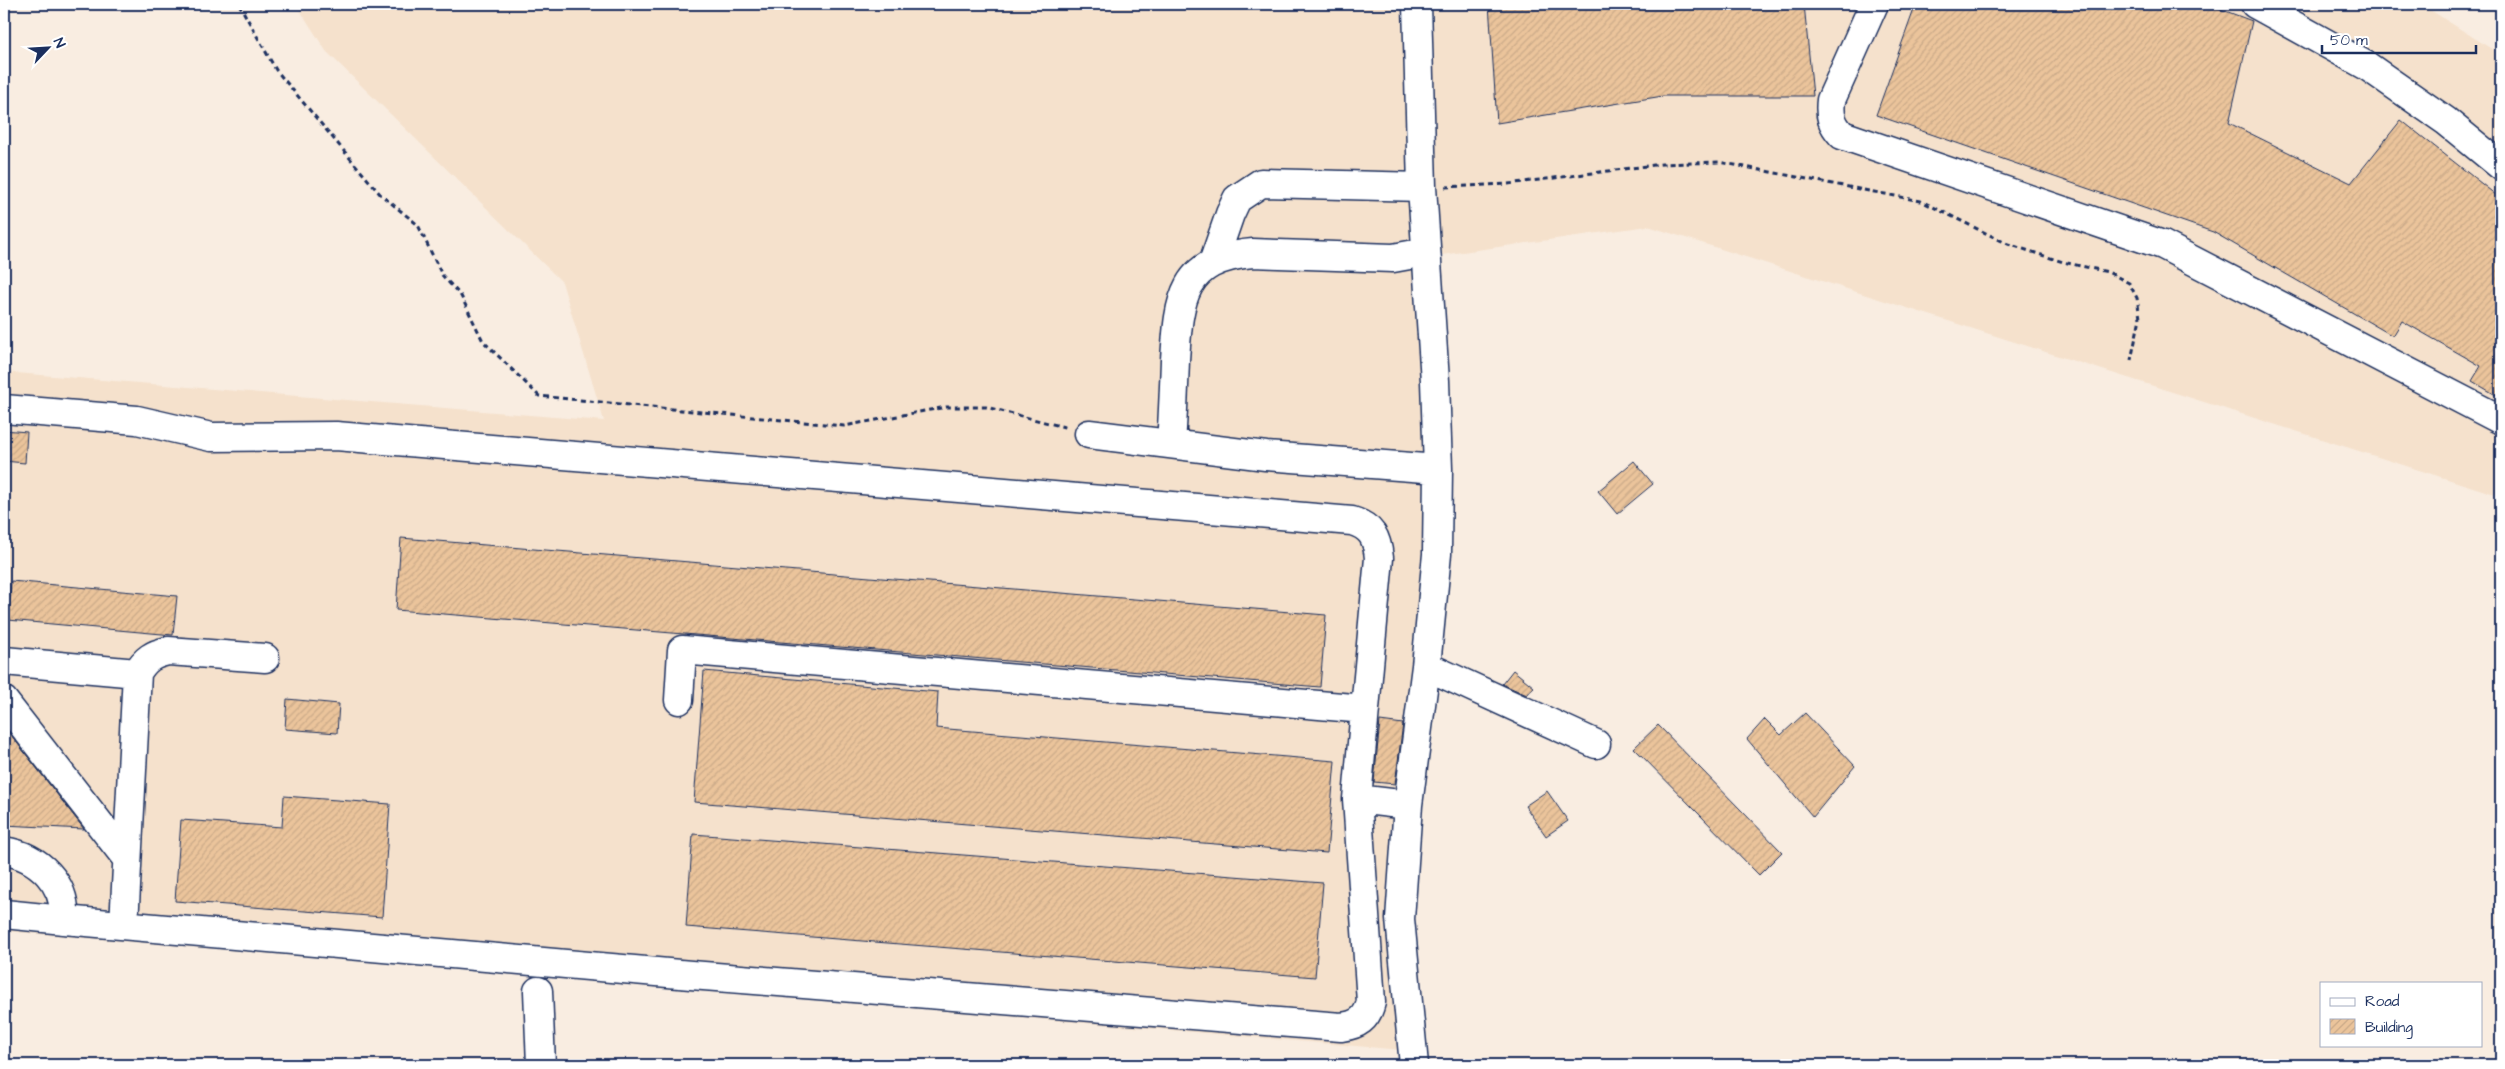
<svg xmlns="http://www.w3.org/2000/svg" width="2505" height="1069" font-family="'Architects Daughter',sans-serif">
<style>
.built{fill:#f5e1cc}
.building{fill:url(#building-hatch);stroke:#1b2f5e}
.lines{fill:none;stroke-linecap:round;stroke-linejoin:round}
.minor-casing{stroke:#1b2f5e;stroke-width:31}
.path{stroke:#1b2f5e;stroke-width:3;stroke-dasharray:5 4;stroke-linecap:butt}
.minor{stroke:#fff;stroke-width:28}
</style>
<defs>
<pattern id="building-hatch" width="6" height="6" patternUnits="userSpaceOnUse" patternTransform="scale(1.25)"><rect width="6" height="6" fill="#ebc49b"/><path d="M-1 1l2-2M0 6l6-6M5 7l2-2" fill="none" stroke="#c9a988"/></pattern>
</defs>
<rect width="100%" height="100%" fill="#f9ede1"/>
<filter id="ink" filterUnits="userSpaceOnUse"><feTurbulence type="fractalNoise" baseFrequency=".02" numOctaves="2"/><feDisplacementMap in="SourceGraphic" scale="10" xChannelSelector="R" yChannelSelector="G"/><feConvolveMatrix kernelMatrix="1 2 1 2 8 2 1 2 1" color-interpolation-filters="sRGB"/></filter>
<g filter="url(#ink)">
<!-- built -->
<path class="built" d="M296,4H2421L2501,55V496L1648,226L1420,258L1425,526L1399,773L1403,1050L4,931V372L604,421L562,282L326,51Z"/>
<!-- building -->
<path class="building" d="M1489,4H1804L1813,96H1663L1497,123Z
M1916,4H2207L2252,21L2229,123L2351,183L2401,120L2501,199V398L2472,381L2481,366L2402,321L2393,336L2213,232L1876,115Z
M4,430L27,432L25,463L4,461Z
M1634,461L1653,484L1617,514L1598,491Z
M401,538L1326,615L1320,687L396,610Z
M11,581L177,596L173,635L8,620Z
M1513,670L1534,687L1527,695L1502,684Z
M704,671L938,692L936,728L1335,761L1327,853L694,802Z
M287,699L339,704L337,733L285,729Z
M1805,713L1855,766L1813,817L1747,739L1765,719L1781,735Z
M1380,721L1403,724L1395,784L1374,782Z
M1658,725L1782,852L1759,875L1634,748Z
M4,726L84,829L4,825Z
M1547,791L1568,821L1546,836L1525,806Z
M284,796L390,804L382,917L175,901L181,820L282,827Z
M693,834L1323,883L1315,977L686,927Z"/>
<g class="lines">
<defs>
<path id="minor" d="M1874,4L1831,100C1829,116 1832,124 1842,135L2163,245L2501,420
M2255,4L2367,66L2446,121L2501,166
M1214,260L1230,214L1237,199L1261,183L1422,187
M4,409L137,420L211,437L336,436L1352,521C1372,527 1377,538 1379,558L1365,709
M1089,434L1266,456L1438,469
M1171,444C1173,416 1174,388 1175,360C1179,300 1181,259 1253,253L1393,258L1426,252
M4,661L137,673
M1426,666L1596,744
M679,700L682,650L1365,709L1357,799L1408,805
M4,701L127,859
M4,851C39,856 67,884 64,920L691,975L1341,1027C1358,1025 1367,1019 1371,1002L1357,799
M4,914L64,920
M124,925L137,673C145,659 153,654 168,651L265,658
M538,991L541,1065
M1414,1065L1400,919L1408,805L1426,666L1437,554L1438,469L1435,381L1422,187L1417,4"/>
</defs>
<!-- minor casing -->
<use href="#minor" class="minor-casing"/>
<!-- path -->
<path class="path" d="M239,4L276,70L380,194L418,225L442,275L461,296L483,341L539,396L844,426L946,407H986L1068,428
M1445,187L1508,184L1662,164L1719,162L1921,201L2008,244L2063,262L2108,272L2129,283L2137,298L2140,318L2131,360"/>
<!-- minor -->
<use href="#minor" class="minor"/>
</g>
</g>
<!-- margin -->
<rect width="2505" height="1069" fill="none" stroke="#fff" stroke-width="20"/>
<rect x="10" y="10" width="2485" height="1049" fill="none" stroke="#1b2f5e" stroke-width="2" filter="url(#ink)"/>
<!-- legend -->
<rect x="2320" y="982" width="162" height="65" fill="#ffffff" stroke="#a4acbf"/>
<rect x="2330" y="998" width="25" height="8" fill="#ffffff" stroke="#a4acbf"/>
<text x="2365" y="1006" font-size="15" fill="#1b2f5e">Road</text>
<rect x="2330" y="1019" width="25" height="15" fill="url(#building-hatch)" stroke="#a4acbf"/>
<text x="2365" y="1032" font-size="15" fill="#1b2f5e">Building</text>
<!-- north arrow -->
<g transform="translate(48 48) rotate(65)" stroke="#ffffff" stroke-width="4" paint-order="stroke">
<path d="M0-4L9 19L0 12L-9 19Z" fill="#1b2f5e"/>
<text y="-8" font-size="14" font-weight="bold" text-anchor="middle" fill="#1b2f5e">N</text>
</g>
<!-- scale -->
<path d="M2322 45v8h154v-8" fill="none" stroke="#1b2f5e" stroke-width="2.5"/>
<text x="2330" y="45" font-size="15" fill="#1b2f5e" stroke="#ffffff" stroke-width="4" paint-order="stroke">50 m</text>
</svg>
